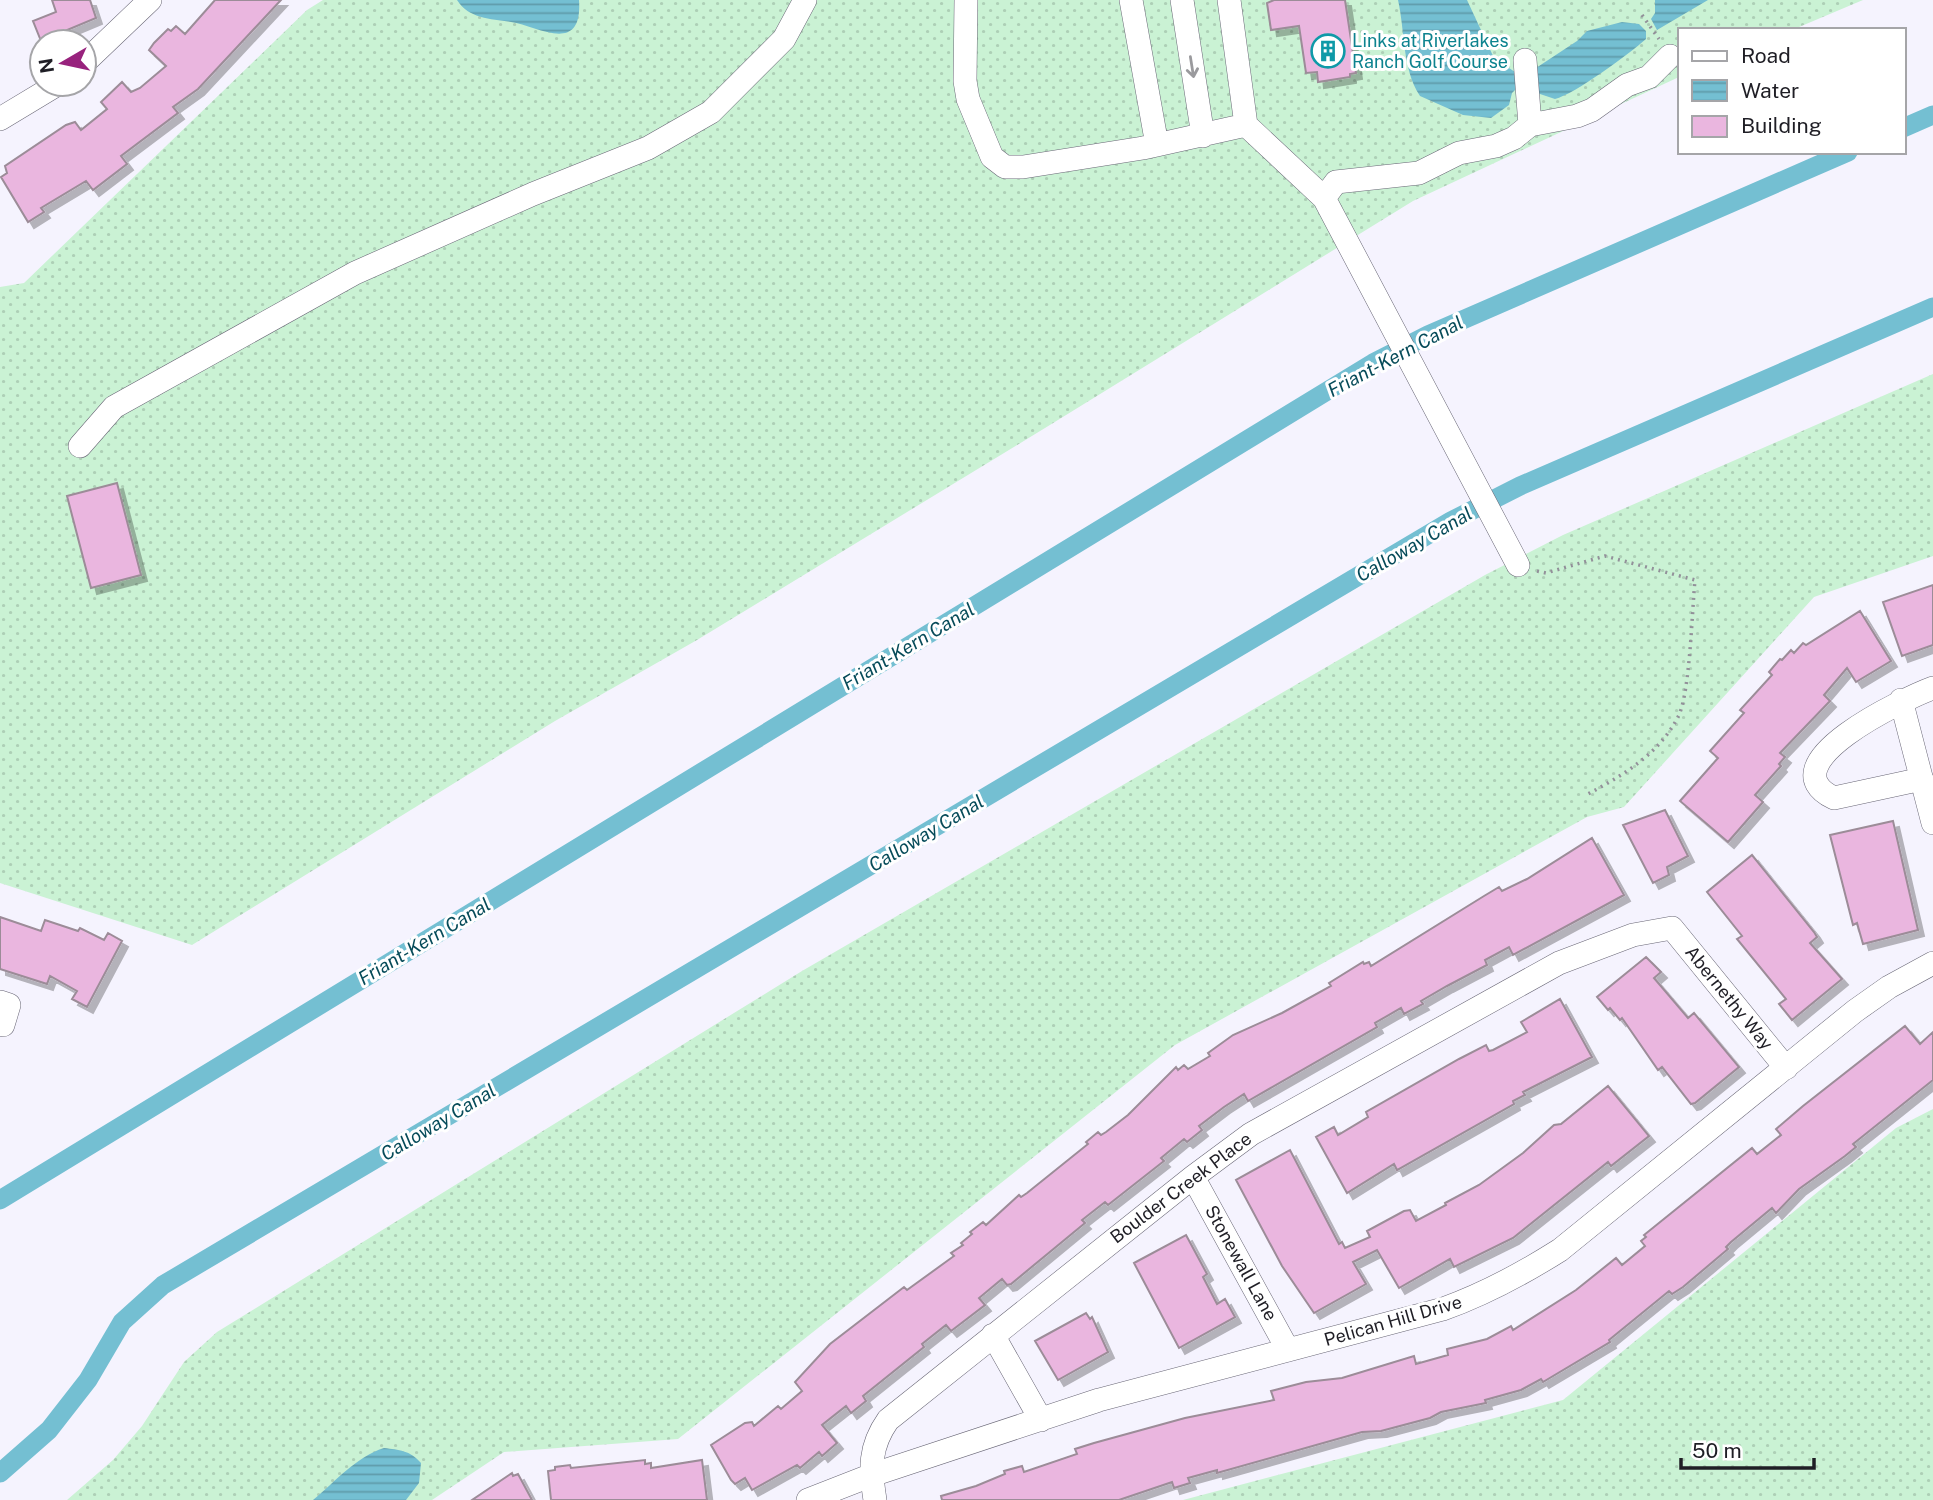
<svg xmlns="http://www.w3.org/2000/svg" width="1933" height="1500" font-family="'Public Sans',sans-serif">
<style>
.grass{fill:url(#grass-dots)}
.water{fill:url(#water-rules)}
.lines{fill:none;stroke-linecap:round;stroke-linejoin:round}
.canal{stroke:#74bfd2;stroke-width:19}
.building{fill:#eab6df;stroke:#9c8c98;stroke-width:2;filter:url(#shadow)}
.minor-casing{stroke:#696776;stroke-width:24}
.path{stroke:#929099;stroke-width:3.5;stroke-dasharray:2 5;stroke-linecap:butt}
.minor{stroke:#fff;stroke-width:23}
.oneway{stroke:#9a9a9d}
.labels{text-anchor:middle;stroke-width:6;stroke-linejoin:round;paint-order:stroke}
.culture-label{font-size:18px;fill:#0d838f;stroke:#fff;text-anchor:start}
.street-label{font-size:18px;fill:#1f1e25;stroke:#fff}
.water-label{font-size:19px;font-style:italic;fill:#064b59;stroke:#fff}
</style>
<defs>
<pattern id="grass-dots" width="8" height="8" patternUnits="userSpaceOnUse" patternTransform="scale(1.75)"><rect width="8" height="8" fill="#caf2d4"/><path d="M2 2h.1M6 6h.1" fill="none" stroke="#adcfb6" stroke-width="1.8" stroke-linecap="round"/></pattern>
<pattern id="water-rules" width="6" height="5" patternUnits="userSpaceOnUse" patternTransform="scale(1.75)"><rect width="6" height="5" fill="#74bfd2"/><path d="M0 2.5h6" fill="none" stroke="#5f9baa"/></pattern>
<filter id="shadow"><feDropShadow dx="6" dy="6" stdDeviation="0" flood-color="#0004"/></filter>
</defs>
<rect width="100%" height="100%" fill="#f5f3fe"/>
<!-- grass -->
<path class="grass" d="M323,0H1863L1792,30H1679V77L1413,201L1045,428L697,640L555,721L192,945L0,883V287L24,283L307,10Z
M1933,374V556L1814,597L1624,807L1587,817L1175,1045L678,1439L504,1452L432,1500H67L113,1460L142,1426L184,1362L217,1332L802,971L1485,575L1563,535Z
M1933,1109V1500H1183L1563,1400L1896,1128Z"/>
<!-- water -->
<path class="water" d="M457,0H579C583,57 536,25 511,22C491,19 469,19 457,0Z
M1398,0H1467L1494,58L1518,74V87L1512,93L1509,105L1491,118L1463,115L1420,96C1402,69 1405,30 1398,0Z
M1655,0H1708L1657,30L1651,19L1655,13Z
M1622,22L1639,24L1646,31V39C1629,54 1575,94 1555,99L1537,93L1536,68L1577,41L1587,31Z
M384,1448C399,1450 410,1450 421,1463L419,1483L406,1500H313C336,1481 356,1457 384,1448Z"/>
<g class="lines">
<!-- canal -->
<path class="canal" d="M1903,128L1933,115
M0,1200L1373,363L1428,335L1848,152
M0,1473L49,1430L88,1380L122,1322L163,1285L1451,521L1520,486L1933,307"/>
</g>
<!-- building -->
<path class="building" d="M52,0H90L96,18L41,41L33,21L56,12Z
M215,0H281L198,89L173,107L178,113L121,156L127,164L93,190L86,181L41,208L44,212L28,222L1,177L7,173L5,166L66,125L75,122L81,130L107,109L101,102L122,82L131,92L140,88L166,66L149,50L154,43L168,29L171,31L176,26L185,34Z
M1274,0H1345L1356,73L1350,74V77L1318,82L1317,72L1306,73L1299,26L1271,30L1267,3Z
M117,483L141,575L91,588L67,496Z
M1933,585V645L1902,656L1883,602Z
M1860,611L1891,661L1856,682L1847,668L1824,695L1830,701L1780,753L1785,757L1779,764L1781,766L1755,795L1763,802L1728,842L1680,801L1718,758L1710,751L1744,713L1740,710L1772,675L1769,672L1780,659L1782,660L1791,650L1794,653L1803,643L1806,645Z
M1665,810L1688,856L1667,867L1669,875L1653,883L1623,825Z
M1893,821L1918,930L1863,944L1857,923L1853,925L1830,835Z
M1592,838L1624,895L1513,955L1509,947L1485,960L1487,965L1447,986L1421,1001L1423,1004L1404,1014L1401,1008L1375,1023L1377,1027L1248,1101L1244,1094L1224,1107L1199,1126L1202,1130L1187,1142L1184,1139L1161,1158L1164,1161L1108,1205L1105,1202L1082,1220L1085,1223L1011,1284L1007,1285L1002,1279L979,1298L985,1305L955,1328L951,1331L946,1325L922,1344L924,1347L863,1396L866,1401L851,1413L846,1406L822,1425L837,1443L822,1456L819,1452L800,1468L797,1465L752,1490L745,1478L735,1484L731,1480L711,1445L745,1423L752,1422L754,1426L778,1406L781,1409L802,1391L795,1382L830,1344L904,1287L907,1290L954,1256L951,1253L963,1245L961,1243L972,1234L970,1232L983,1222L986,1225L1019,1195L1021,1197L1027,1193L1088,1144L1086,1142L1098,1132L1101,1135L1106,1132L1128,1115L1176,1067L1178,1070L1184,1065L1188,1069L1210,1056L1208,1053L1233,1035L1282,1013L1331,986L1329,983L1363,962L1364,964L1369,962L1371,966L1484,896L1499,887L1502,891L1527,879Z
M1752,855L1814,932L1817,937L1810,943L1842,979L1792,1020L1779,1004L1786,999L1737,939L1742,936L1707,892Z
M0,917L41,931L45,920L78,931L80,928L104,940L108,933L122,941L87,1007L72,999L77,991L50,976L47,984L0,969Z
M1646,957L1661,972L1654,978L1688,1018L1694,1013L1739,1067L1695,1103L1691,1104L1662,1067L1658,1070L1622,1018L1620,1020L1610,1008L1608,1010L1597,997Z
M1560,999L1592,1057L1523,1092L1525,1095L1513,1101L1514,1104L1397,1170L1394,1164L1347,1193L1316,1137L1334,1127L1338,1135L1368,1117L1366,1112L1459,1059L1486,1045L1489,1051L1493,1050L1527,1032L1521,1022Z
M1905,1026L1920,1044L1933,1032V1080L1853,1144L1856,1147L1845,1156L1799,1189L1776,1213L1772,1208L1731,1242L1726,1247L1728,1249L1683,1287L1672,1294L1669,1291L1609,1340L1610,1342L1543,1382L1541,1379L1521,1390L1485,1400L1486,1403L1441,1412L1430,1418L1381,1431L1362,1432L1217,1473V1470L1188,1478L1190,1483L1174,1488L1172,1482L1119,1500H942L941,1496L976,1486L1005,1474L1004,1471L1022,1466L1024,1472L1077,1454L1075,1449L1094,1443L1185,1418L1274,1400L1271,1391L1306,1382L1342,1378L1414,1356L1416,1364L1448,1355L1447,1349L1487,1339L1511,1326L1513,1330L1576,1290L1616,1258L1622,1265L1645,1246L1641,1241L1646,1237L1644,1235L1752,1148L1757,1154L1781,1135L1776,1129L1803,1106Z
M1608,1086L1649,1136L1611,1166L1608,1162L1513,1238L1454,1267L1450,1259L1399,1288L1377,1250L1353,1262L1366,1284L1314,1313L1282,1266L1236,1180L1290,1150L1339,1244L1342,1242L1345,1248L1370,1237L1367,1231L1404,1211L1410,1210L1416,1221L1446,1205L1445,1203L1479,1185L1523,1153L1554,1125L1561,1124Z
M1186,1235L1207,1274L1203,1277L1217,1304L1225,1299L1235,1317L1179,1348L1134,1263Z
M1086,1313L1090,1319L1092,1317L1108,1352L1058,1380L1035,1341Z
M645,1460V1464L651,1463V1468L702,1460L707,1500H551L548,1471L555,1470V1467L570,1465L571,1468Z
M512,1473L513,1476L518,1474L532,1500H472Z"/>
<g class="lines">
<defs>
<path id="minor" d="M966,0L965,81L968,99L992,157L1005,167H1023L1143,148L1246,125
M1131,0L1157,145
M1182,0L1203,136
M1229,0L1246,125L1324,198L1518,565
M1525,60L1530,125L1577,116L1592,110L1627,85L1649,77L1670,56
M84,63L150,0
M0,119L58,84
M1324,198L1336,182L1419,173L1459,153L1496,146L1514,138L1530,125
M80,446L114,407L355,273L533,194L648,148L711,112L784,39L805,0
M1901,700L1933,823
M1922,779L1834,798C1764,764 1906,698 1933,688
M0,1002L9,1005L3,1025
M1193,1177L1288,1350
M993,1335L1041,1420
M808,1500L872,1475L1099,1400L1443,1309C1485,1294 1522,1274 1560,1250L1855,1011L1889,987L1933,963
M875,1500C870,1469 869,1447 888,1420L1193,1177L1251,1134L1559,963L1633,935L1672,928L1786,1068"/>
</defs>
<!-- minor casing -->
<use href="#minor" class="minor-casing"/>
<!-- path -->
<path class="path" d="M1642,15L1659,39
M1537,571L1546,573L1605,556L1695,580C1692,611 1690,690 1679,715C1660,754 1622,776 1586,795"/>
<!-- minor -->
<use href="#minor" class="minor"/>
</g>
<!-- one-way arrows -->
<defs><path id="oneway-shaft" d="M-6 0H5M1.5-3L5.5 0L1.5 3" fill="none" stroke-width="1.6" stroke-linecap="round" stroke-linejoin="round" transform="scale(1.75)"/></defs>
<use class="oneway" href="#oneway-shaft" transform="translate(1192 67) rotate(81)"/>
<!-- icons -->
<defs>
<symbol id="building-ring" viewBox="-11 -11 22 22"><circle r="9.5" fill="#fff" stroke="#0f9aa8" stroke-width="1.5"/><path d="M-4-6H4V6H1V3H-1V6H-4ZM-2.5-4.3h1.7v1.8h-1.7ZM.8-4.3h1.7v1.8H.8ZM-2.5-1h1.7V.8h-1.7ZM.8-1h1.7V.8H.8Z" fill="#0f9aa8"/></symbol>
</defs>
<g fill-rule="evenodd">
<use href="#building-ring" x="1309" y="32" width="38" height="38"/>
</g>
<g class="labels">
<!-- culture labels -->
<g class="culture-label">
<text x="1352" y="47">Links at Riverlakes<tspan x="1352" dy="21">Ranch Golf Course</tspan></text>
</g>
<!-- street labels -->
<g class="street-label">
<text transform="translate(1729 998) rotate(51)" y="6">Abernethy Way</text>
<text transform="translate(1181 1188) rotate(-37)" y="6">Boulder Creek Place</text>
<text transform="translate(1241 1263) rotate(61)" y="6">Stonewall Lane</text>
<text transform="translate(1393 1321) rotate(-16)" y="6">Pelican Hill Drive</text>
</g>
<!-- water labels -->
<g class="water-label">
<text transform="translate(1395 356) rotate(-28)" y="7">Friant-Kern Canal</text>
<text transform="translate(1414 544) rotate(-30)" y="7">Calloway Canal</text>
<text transform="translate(908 646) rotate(-31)" y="7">Friant-Kern Canal</text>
<text transform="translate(926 833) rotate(-31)" y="7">Calloway Canal</text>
<text transform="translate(424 941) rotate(-31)" y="7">Friant-Kern Canal</text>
<text transform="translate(438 1122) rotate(-31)" y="7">Calloway Canal</text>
</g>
</g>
<!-- legend -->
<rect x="1678" y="28" width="228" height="126" fill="#ffffff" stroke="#a5a5a8" stroke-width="2"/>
<rect x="1692" y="51" width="35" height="10" fill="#ffffff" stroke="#a5a5a8" stroke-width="2"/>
<text x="1741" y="63" font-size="21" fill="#1f1e25">Road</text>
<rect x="1692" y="80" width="35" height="21" fill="url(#water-rules)" stroke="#a5a5a8" stroke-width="2"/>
<text x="1741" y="98" font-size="21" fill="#1f1e25">Water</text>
<rect x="1692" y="116" width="35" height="21" fill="#eab6df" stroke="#a5a5a8" stroke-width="2"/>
<text x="1741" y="133" font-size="21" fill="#1f1e25">Building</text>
<!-- north arrow -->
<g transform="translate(63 63) rotate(261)"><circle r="33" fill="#ffffff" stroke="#a5a5a8" stroke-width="2"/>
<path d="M0-5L12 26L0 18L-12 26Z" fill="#98227d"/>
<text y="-10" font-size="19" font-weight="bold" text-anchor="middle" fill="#1f1e25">N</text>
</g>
<!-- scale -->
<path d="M1681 1458v10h133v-10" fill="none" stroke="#1f1e25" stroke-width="3.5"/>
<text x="1692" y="1458" font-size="21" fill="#1f1e25" stroke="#ffffff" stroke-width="5" paint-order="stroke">50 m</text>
</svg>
